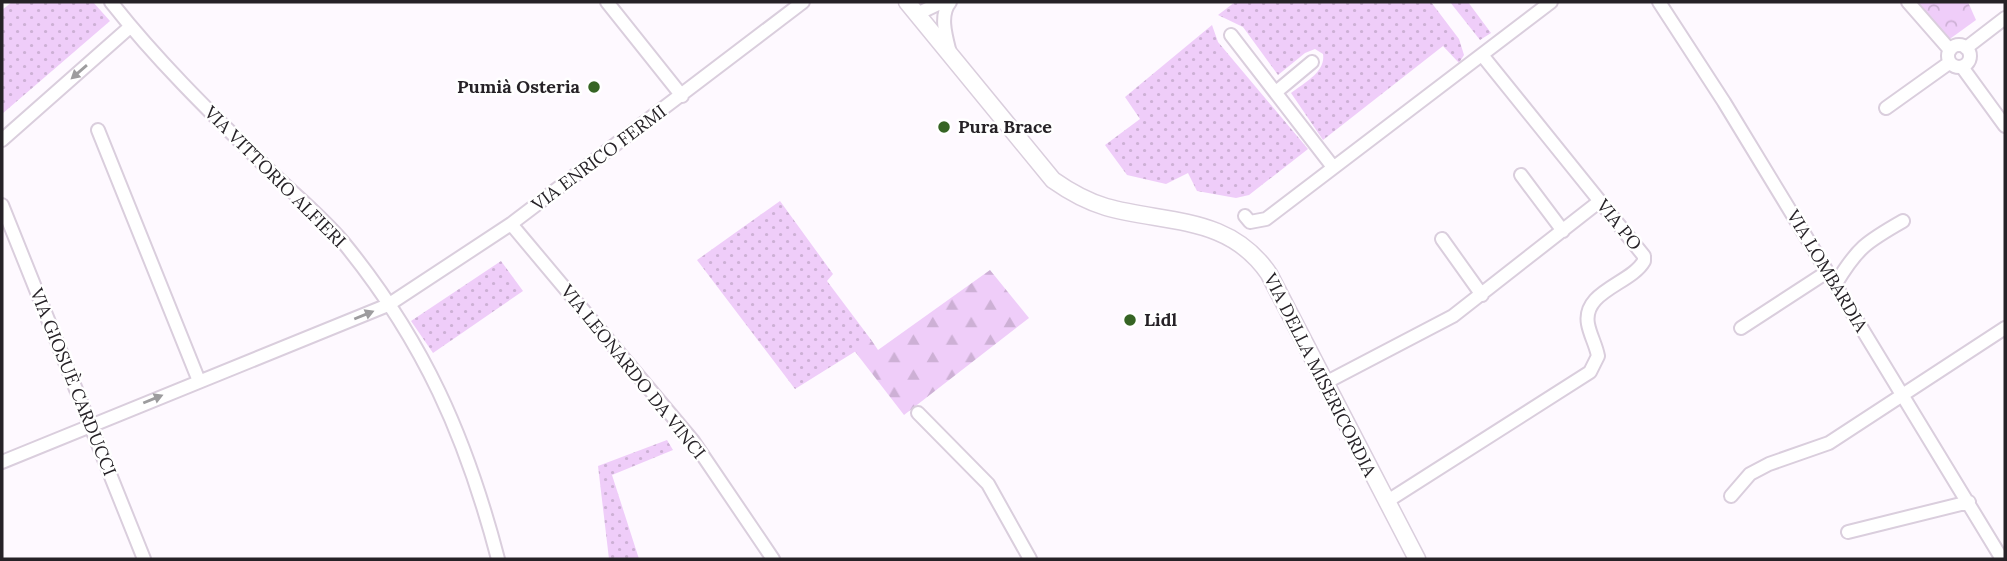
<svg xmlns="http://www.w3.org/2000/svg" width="2007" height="561" font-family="Lora,serif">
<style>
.grass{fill:url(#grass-dots)}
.forest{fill:url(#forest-firs)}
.park{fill:url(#park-crowns)}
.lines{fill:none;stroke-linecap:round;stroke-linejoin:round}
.minor-casing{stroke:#dacedd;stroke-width:16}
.tertiary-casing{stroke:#dacedd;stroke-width:19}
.minor{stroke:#fff;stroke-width:12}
.tertiary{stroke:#fff;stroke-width:16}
.oneway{fill:#9d9c9e}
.poi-dot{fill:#366424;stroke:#fff;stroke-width:2.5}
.labels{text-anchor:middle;stroke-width:5;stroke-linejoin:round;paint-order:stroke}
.poi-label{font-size:18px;font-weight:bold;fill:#262227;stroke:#fff;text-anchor:start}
.street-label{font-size:18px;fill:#262227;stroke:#fff}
</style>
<defs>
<pattern id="grass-dots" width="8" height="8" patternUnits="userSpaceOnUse" patternTransform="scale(1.75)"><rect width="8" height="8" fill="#efcdf9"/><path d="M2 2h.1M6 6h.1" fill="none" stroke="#cdb0d5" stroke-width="1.8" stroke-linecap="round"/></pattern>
<pattern id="forest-firs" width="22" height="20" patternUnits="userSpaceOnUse" patternTransform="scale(1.75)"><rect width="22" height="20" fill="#efcdf9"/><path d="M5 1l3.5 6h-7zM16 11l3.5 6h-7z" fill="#cdb0d5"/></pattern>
<pattern id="park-crowns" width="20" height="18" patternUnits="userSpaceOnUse" patternTransform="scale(1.75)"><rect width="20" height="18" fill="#efcdf9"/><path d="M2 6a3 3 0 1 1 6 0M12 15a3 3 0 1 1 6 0" fill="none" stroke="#cdb0d5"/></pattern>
</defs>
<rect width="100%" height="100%" fill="#fef9ff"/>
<!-- grass -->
<path class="grass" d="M12,2H93L110,21L2,114V10Z
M1235,2H1431L1459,39L1464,55L1459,63L1443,46L1323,140L1291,93C1304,83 1326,72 1323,54L1315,49L1305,53L1278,75L1243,27L1218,15Z
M1450,2H1468L1491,33L1480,40Z
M1212,25L1218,42L1308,149L1249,195L1236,198L1197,191L1188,173L1166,184L1127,175L1105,145L1140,119L1125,97Z
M780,201L833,274L827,281L872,341L795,389L697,260Z
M501,261L523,291L433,353L411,321Z
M667,440L673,450L612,475L639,559H609L598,466Z"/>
<!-- forest -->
<path class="forest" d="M990,270L1029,318L904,415L853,349L872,341L878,350Z"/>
<!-- park -->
<path class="park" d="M1917,2H1968L1976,20L1947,41Z"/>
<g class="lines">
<defs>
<path id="minor" d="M111,2C159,63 215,117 271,172C295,195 322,217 343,242C424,341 466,437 498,559
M607,2L682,96
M1659,2L1724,102L2002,559
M1908,2L1950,50
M917,14L942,2
M1231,35L1333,167
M1948 56a11 11 0 1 1 22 0a11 11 0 1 1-22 0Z
M1966,48L2005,18
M950,53C946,37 939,15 950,2
M1962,67L2005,126
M1276,92L1312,62
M1886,108L1949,63
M98,130L199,381
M2,140L130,27
M1521,175L1563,231
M2,205L144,559
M1245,216L1250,222L1266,219L1551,2
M511,224L693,441L773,559
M1442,239L1482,295
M1835,285C1857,248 1866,242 1903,221
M1741,328L1827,272
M1325,383L1453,316L1600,201
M918,413L988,484L1030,559
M2,462L388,305L511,224L803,2
M1731,496L1750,474L1769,464L1829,443L2005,328
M1386,502L1590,372L1598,356C1596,345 1590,335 1588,324C1582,291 1631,284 1644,261V256L1482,55
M1848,532L1969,502"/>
<path id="tertiary" d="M907,2L1053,180C1070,192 1086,201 1106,207C1167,224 1229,215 1269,274L1417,559"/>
</defs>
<!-- minor casing -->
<use href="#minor" class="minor-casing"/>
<!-- tertiary casing -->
<use href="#tertiary" class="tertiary-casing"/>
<!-- minor -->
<use href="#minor" class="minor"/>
<!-- tertiary -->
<use href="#tertiary" class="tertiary"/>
</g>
<!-- one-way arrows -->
<defs><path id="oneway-solid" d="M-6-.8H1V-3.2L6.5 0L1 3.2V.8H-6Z" transform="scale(1.75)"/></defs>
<g class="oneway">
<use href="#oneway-solid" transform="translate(79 72) rotate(139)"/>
<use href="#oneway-solid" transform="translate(364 315) rotate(-22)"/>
<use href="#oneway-solid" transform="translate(153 399) rotate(-22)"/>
</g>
<!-- markers -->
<g class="poi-dot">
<circle cx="594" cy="87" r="7"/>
<circle cx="944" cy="127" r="7"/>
<circle cx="1130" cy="320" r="7"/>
</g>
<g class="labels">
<!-- poi labels -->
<g class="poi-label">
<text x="580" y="93" text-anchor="end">Pumià Osteria</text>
<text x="958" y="133">Pura Brace</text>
<text x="1144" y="326">Lidl</text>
</g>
<!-- street labels -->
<g class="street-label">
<text transform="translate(599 158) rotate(-37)" y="6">VIA ENRICO FERMI</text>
<text transform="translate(275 177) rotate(45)" y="6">VIA VITTORIO ALFIERI</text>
<text transform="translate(1619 225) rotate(51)" y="6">VIA PO</text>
<text transform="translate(1827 271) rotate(59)" y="6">VIA LOMBARDIA</text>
<text transform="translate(633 372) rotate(51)" y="6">VIA LEONARDO DA VINCI</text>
<text transform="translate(1320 375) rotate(63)" y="6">VIA DELLA MISERICORDIA</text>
<text transform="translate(73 382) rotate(68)" y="6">VIA GIOSUÈ CARDUCCI</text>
</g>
</g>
<!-- border -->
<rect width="2007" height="561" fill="none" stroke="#262227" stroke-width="7"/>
</svg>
